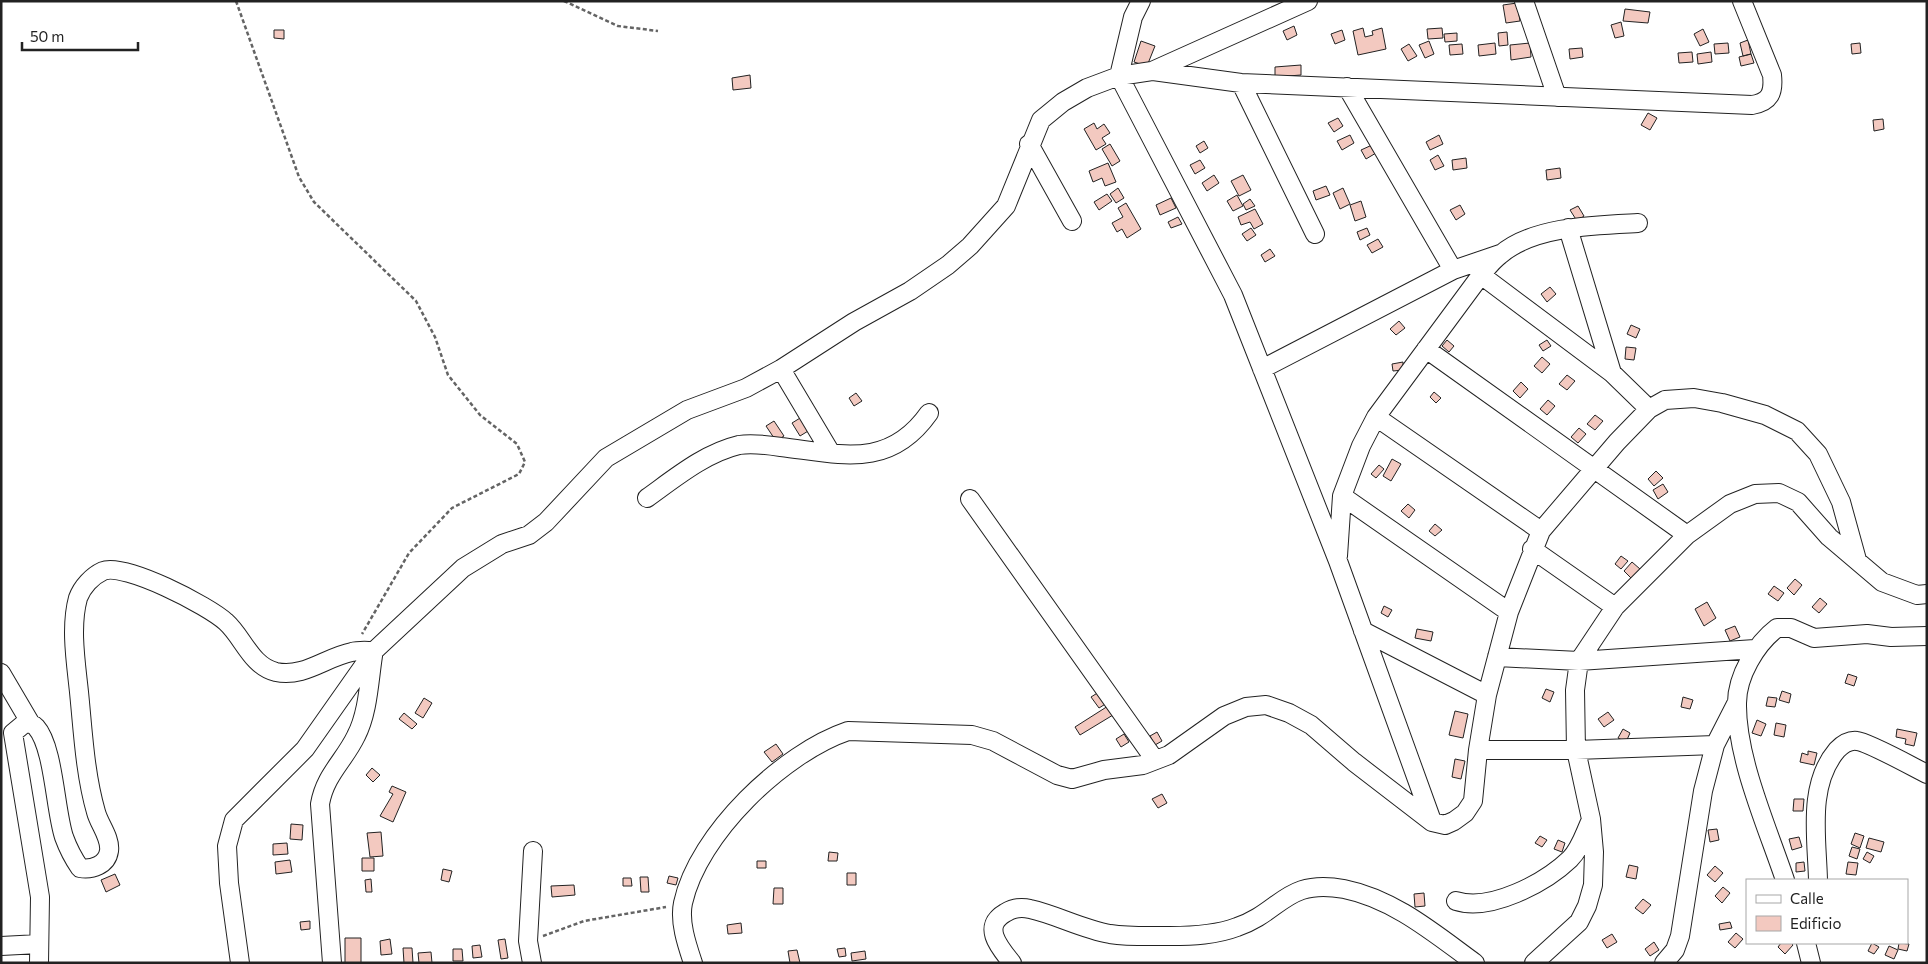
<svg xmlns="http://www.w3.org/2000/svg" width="1928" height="964" font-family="Commissioner,sans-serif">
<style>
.building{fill:#f3c9c0;stroke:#222}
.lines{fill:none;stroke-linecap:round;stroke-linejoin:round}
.minor-casing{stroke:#222;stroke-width:20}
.path{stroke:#646464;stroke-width:2.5;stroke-dasharray:4 2.5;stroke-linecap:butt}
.minor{stroke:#fff;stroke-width:18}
</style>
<rect width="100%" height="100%" fill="#fff"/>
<!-- building -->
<path class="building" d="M1517,3L1520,21L1506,23L1503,5Z
M1625,9L1650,12L1648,23L1623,21Z
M1621,22L1624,36L1615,38L1611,25Z
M1294,26L1297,35L1287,40L1283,31Z
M1363,28L1365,37L1373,35L1372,31L1382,28L1386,49L1358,55L1353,31Z
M1442,28L1443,38L1428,39L1427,29Z
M1703,29L1709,42L1700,46L1694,34Z
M274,30H284V39L274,38Z
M1342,30L1345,40L1335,44L1331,34Z
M1507,32L1508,45L1499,46L1498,33Z
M1457,33V41L1445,42L1444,34Z
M1748,40L1751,54L1743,56L1740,43Z
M1141,41L1155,46L1147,66L1134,62Z
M1429,41L1434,54L1425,58L1419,45Z
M1495,43L1496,54L1479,56L1478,45Z
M1530,43L1531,57L1511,60L1510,45Z
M1728,43L1729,53L1715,54L1714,44Z
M1860,43L1861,53L1852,54L1851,44Z
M1409,44L1417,56L1408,61L1401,49Z
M1462,44L1463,54L1450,55L1449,45Z
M1582,48L1583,57L1570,59L1569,49Z
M1692,52L1693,62L1679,63L1678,53Z
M1711,52L1712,62L1698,64L1697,54Z
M1751,54L1754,63L1741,66L1739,57Z
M1301,65V75L1275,77V67Z
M750,75L751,88L733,90L732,78Z
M1648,113L1657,118L1650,130L1641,125Z
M1338,118L1343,126L1334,132L1328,123Z
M1883,119L1884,129L1874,131L1873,120Z
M1094,123L1097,129L1104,124L1110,133L1102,138L1106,144L1096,150L1084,129Z
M1350,135L1354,143L1342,150L1337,141Z
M1439,135L1443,144L1430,150L1426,142Z
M1204,141L1208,148L1200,153L1196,146Z
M1110,144L1120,161L1112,166L1102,149Z
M1372,145L1376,153L1366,159L1361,150Z
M1438,155L1444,166L1435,170L1430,160Z
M1466,158L1467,168L1453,170L1452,160Z
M1200,160L1205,168L1195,174L1190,165Z
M1108,163L1116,182L1105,186L1102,178L1093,182L1089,171Z
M1560,168L1561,178L1547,180L1546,170Z
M1214,175L1219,183L1207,191L1202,183Z
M1243,175L1251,190L1239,196L1231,181Z
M1326,186L1330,195L1316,200L1313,191Z
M1118,188L1124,198L1116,203L1110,194Z
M1343,188L1350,204L1340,209L1333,193Z
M1107,194L1112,201L1099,210L1094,202Z
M1237,195L1243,206L1233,211L1227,201Z
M1171,198L1176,208L1160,215L1156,205Z
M1250,199L1255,206L1246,210L1243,204Z
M1361,201L1366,217L1355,221L1350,205Z
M1126,203L1141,229L1127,238L1122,229L1117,232L1112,223L1123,217L1118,208Z
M1460,205L1465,214L1456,220L1450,210Z
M1578,206L1584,216L1577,221L1570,210Z
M1255,209L1263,224L1254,229L1250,222L1241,225L1238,217Z
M1178,217L1182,224L1171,228L1168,222Z
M1251,228L1256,235L1247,241L1242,234Z
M1367,228L1370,235L1360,240L1357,232Z
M1378,239L1383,247L1372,253L1367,245Z
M1270,249L1275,256L1265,262L1261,255Z
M1550,287L1556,294L1547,302L1541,294Z
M1399,321L1405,328L1396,335L1390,329Z
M1631,325L1640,329L1636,338L1627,334Z
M1447,340L1454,346L1449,352L1442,346Z
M1547,340L1551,346L1543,351L1539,345Z
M1626,347L1636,348L1634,360L1625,359Z
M1542,357L1550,364L1542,373L1534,366Z
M1403,362V370L1393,371L1392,364Z
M1567,375L1575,381L1567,390L1559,384Z
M1521,382L1528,389L1520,398L1513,391Z
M1434,392L1441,398L1436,403L1430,397Z
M856,393L862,401L854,406L849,398Z
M1548,400L1555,406L1547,415L1540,409Z
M805,415L813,428L800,436L792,423Z
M1595,415L1603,421L1595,430L1587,424Z
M774,421L784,436L776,441L766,426Z
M1579,428L1586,434L1578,443L1571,437Z
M1392,459L1401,464L1391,481L1383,476Z
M1379,465L1384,469L1376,478L1371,474Z
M1656,471L1663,478L1654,486L1648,479Z
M1663,484L1668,492L1658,499L1653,490Z
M1408,504L1415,510L1409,518L1401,511Z
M1435,524L1442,530L1435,536L1429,531Z
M1621,556L1628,561L1621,569L1615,564Z
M1632,562L1640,569L1631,578L1624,571Z
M1795,579L1802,585L1794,595L1787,588Z
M1774,586L1784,593L1778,601L1768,594Z
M1820,598L1827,604L1819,613L1812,607Z
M1707,602L1716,618L1704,626L1695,609Z
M1384,606L1392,610L1388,617L1381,613Z
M1735,626L1740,637L1730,641L1725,630Z
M1417,629L1433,632L1431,641L1415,638Z
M1848,674L1857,677L1854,686L1845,683Z
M1546,689L1554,692L1550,702L1542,698Z
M1782,691L1791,694L1789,703L1779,700Z
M1099,692L1107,703L1099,708L1091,697Z
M1683,697L1693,700L1690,709L1681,707Z
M1768,697L1777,698L1775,707L1766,706Z
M424,698L432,703L423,718L415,713Z
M1108,706L1113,715L1080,735L1075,727Z
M1455,711L1468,714L1463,738L1449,735Z
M1608,712L1614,720L1604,727L1598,719Z
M404,713L417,724L412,729L399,719Z
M1757,720L1766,724L1761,736L1752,733Z
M1776,723L1786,725L1784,737L1774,735Z
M1623,729L1630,733L1626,742L1618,738Z
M1897,729L1917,733L1914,746L1905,744L1906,739L1896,737Z
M1157,732L1162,741L1155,745L1150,736Z
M1124,734L1129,742L1121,747L1116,739Z
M776,744L783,754L772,762L764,752Z
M1808,751L1817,753L1814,765L1800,762L1802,753L1808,755Z
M1455,759L1465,761L1461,779L1452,777Z
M372,768L380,775L373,782L366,775Z
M392,786L406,792L393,822L380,816L393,794L389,792Z
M1162,794L1167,803L1158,808L1152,799Z
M1794,799H1804L1803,811H1793Z
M291,824L303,825L302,840L290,839Z
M1717,829L1719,840L1710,842L1708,830Z
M381,832L383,856L370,857L367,833Z
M1855,833L1864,836L1860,848L1851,844Z
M1540,836L1547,840L1542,847L1535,843Z
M1799,837L1802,847L1792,850L1789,839Z
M1869,838L1884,842L1881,852L1866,848Z
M1558,840L1565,843L1562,852L1554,849Z
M287,843L288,854L273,855V844Z
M1852,847L1860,849L1857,859L1849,856Z
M829,852L838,853L837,861H828Z
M1867,852L1874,856L1870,863L1863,859Z
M362,858H374V871H362Z
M290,860L292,872L276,874L275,862Z
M757,861H766V868H757Z
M1804,862L1805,871L1796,872V863Z
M1848,862L1858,863L1856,875L1846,874Z
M1629,865L1638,867L1636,879L1626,877Z
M1715,866L1723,873L1715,882L1707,875Z
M443,869L452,871L449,882L441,880Z
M847,873H856V885H847Z
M115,874L120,885L106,892L101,880Z
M669,876L678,878L676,885L667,883Z
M640,877H648L649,892H641Z
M623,878H631L632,886H623Z
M371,879L372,892H366L365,880Z
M574,885L575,895L552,897L551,886Z
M1723,887L1730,893L1722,903L1715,896Z
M774,888H783V904H773Z
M1424,893L1425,906L1415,907L1414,894Z
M1643,899L1651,905L1643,914L1635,908Z
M310,921V929L301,930L300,922Z
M1730,922L1732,928L1720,930L1719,924Z
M741,923L742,933L728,934L727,925Z
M1736,933L1743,939L1735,948L1728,942Z
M1612,934L1617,942L1607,948L1602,940Z
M345,938H361V963H345Z
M390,939L392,954L381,955L380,941Z
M505,939L508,958L501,959L498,940Z
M1654,942L1659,950L1650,956L1645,949Z
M1781,943H1791L1793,945L1785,954L1778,947Z
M1872,943L1879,947L1874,954L1868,951Z
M1899,943L1909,944L1907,951L1898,949Z
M480,945L482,957L473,958L472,946Z
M1889,946L1898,950L1894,959L1885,955Z
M403,948H412L413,963H404Z
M845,948L846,956L839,957L837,949Z
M453,949H462L463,961H453Z
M797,950L800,963H790L788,951Z
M865,951L866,959L852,961L851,953Z
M431,952L432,963H419L418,953Z"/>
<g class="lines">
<defs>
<path id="minor" d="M1141,1L1133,17L1119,76L1233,295L1338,561L1432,821
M1524,1L1557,97
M1153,71L1241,83L1752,105C1770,102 1774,93 1772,75L1742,1
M1241,83L1315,234
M1347,87L1453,270
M1029,144L1072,221
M1568,228L1612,373
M1481,275L1612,373L1649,409
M1426,349L1687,535
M781,369L831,453
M1262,369L1453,270L1500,254
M1376,417L1541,531
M1342,496L1509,612
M647,498C675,478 705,453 739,445C751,443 768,445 781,447C840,454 889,470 929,413
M970,499L1155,760
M1532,549L1615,607
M1338,556L1342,496L1361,446L1376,417L1481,275C1487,268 1493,260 1500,255C1533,226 1597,225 1638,223
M1363,631L1487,695
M1497,657L1579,661L1755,649
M1,673L31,724
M1478,750H1576L1715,745
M1785,880C1768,829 1736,758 1737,703C1737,676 1756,644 1777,628H1791L1814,638L1867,634L1891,637L1927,636
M1818,880C1817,838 1807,785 1837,750C1842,745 1849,740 1857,741C1868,742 1913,767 1927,774
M1456,901C1490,912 1545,883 1570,859C1580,849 1584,835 1590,822
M1806,943L1811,963
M1,946L39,944
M39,963L40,897L13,733L25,723C29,723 33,724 36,727C54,747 55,810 64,837C68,848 73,858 80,868C92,870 107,865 109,851C111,838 99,824 96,812C85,774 83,732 79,692C76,663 70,627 78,598C82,587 92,576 103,571C124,562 209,606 226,622C243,637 251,666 276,672C304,678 326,657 352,652C359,650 367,651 374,651
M240,963L229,883L227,846L234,820L305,749L374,651L463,568L502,544L529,535L546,522L606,458L687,410L746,388L781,369L854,322L910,291L948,265L970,246L1006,206L1041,120L1063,102L1087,88L1119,76L1152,71L1308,1
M332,963L320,804C325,775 344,761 356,736C368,713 369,682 373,656
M532,963L528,941L533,851
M693,963C687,945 679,922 683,903C698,834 783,753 848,731L972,735L993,741L1057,775L1072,779L1104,770L1143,765L1169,755L1224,716L1246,707L1266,705L1289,713L1311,725L1354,762L1432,822L1445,825L1454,821L1465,813L1473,801L1478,750L1487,695L1509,612L1541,531L1617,442L1649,409L1665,400L1694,398L1722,403L1765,415L1797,431L1818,454L1841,502L1857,560
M1012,963C1000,948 981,927 1005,913C1013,908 1022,907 1030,909C1057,915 1082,929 1110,934C1130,937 1150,936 1170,936C1193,936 1216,935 1237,927C1281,912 1286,878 1344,889C1394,899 1435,934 1475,963
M1534,963L1579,922L1587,906L1593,885L1594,852L1591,819L1576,750L1575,690L1579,661L1615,607L1687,535L1730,504L1755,494L1779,493L1798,502L1829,537L1882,582L1917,595L1927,594
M1664,963L1675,950L1680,936L1703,791L1715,745L1737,702"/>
</defs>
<!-- minor casing -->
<use href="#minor" class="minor-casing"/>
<!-- path -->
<path class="path" d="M236,1L299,177L314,202L416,301L435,337L448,375L480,415L517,444L525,462L519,474L452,508L409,553L362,634
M564,1L618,26L658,31
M543,936L584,921L666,907"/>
<!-- minor -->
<use href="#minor" class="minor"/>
</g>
<!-- border -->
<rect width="1928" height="964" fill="none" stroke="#222222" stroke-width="5"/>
<!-- legend -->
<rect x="1746" y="879" width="162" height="65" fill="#ffffff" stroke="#a7a7a7"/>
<rect x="1756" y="895" width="25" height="8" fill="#ffffff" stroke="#a7a7a7"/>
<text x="1790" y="904" font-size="15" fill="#222222">Calle</text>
<rect x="1756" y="916" width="25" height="15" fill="#f3c9c0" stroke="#a7a7a7"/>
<text x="1790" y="929" font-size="15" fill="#222222">Edificio</text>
<!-- scale -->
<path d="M22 42v8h116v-8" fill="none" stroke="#222222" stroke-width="2.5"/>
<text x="30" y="42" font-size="15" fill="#222222" stroke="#ffffff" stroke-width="4" paint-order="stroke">50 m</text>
</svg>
